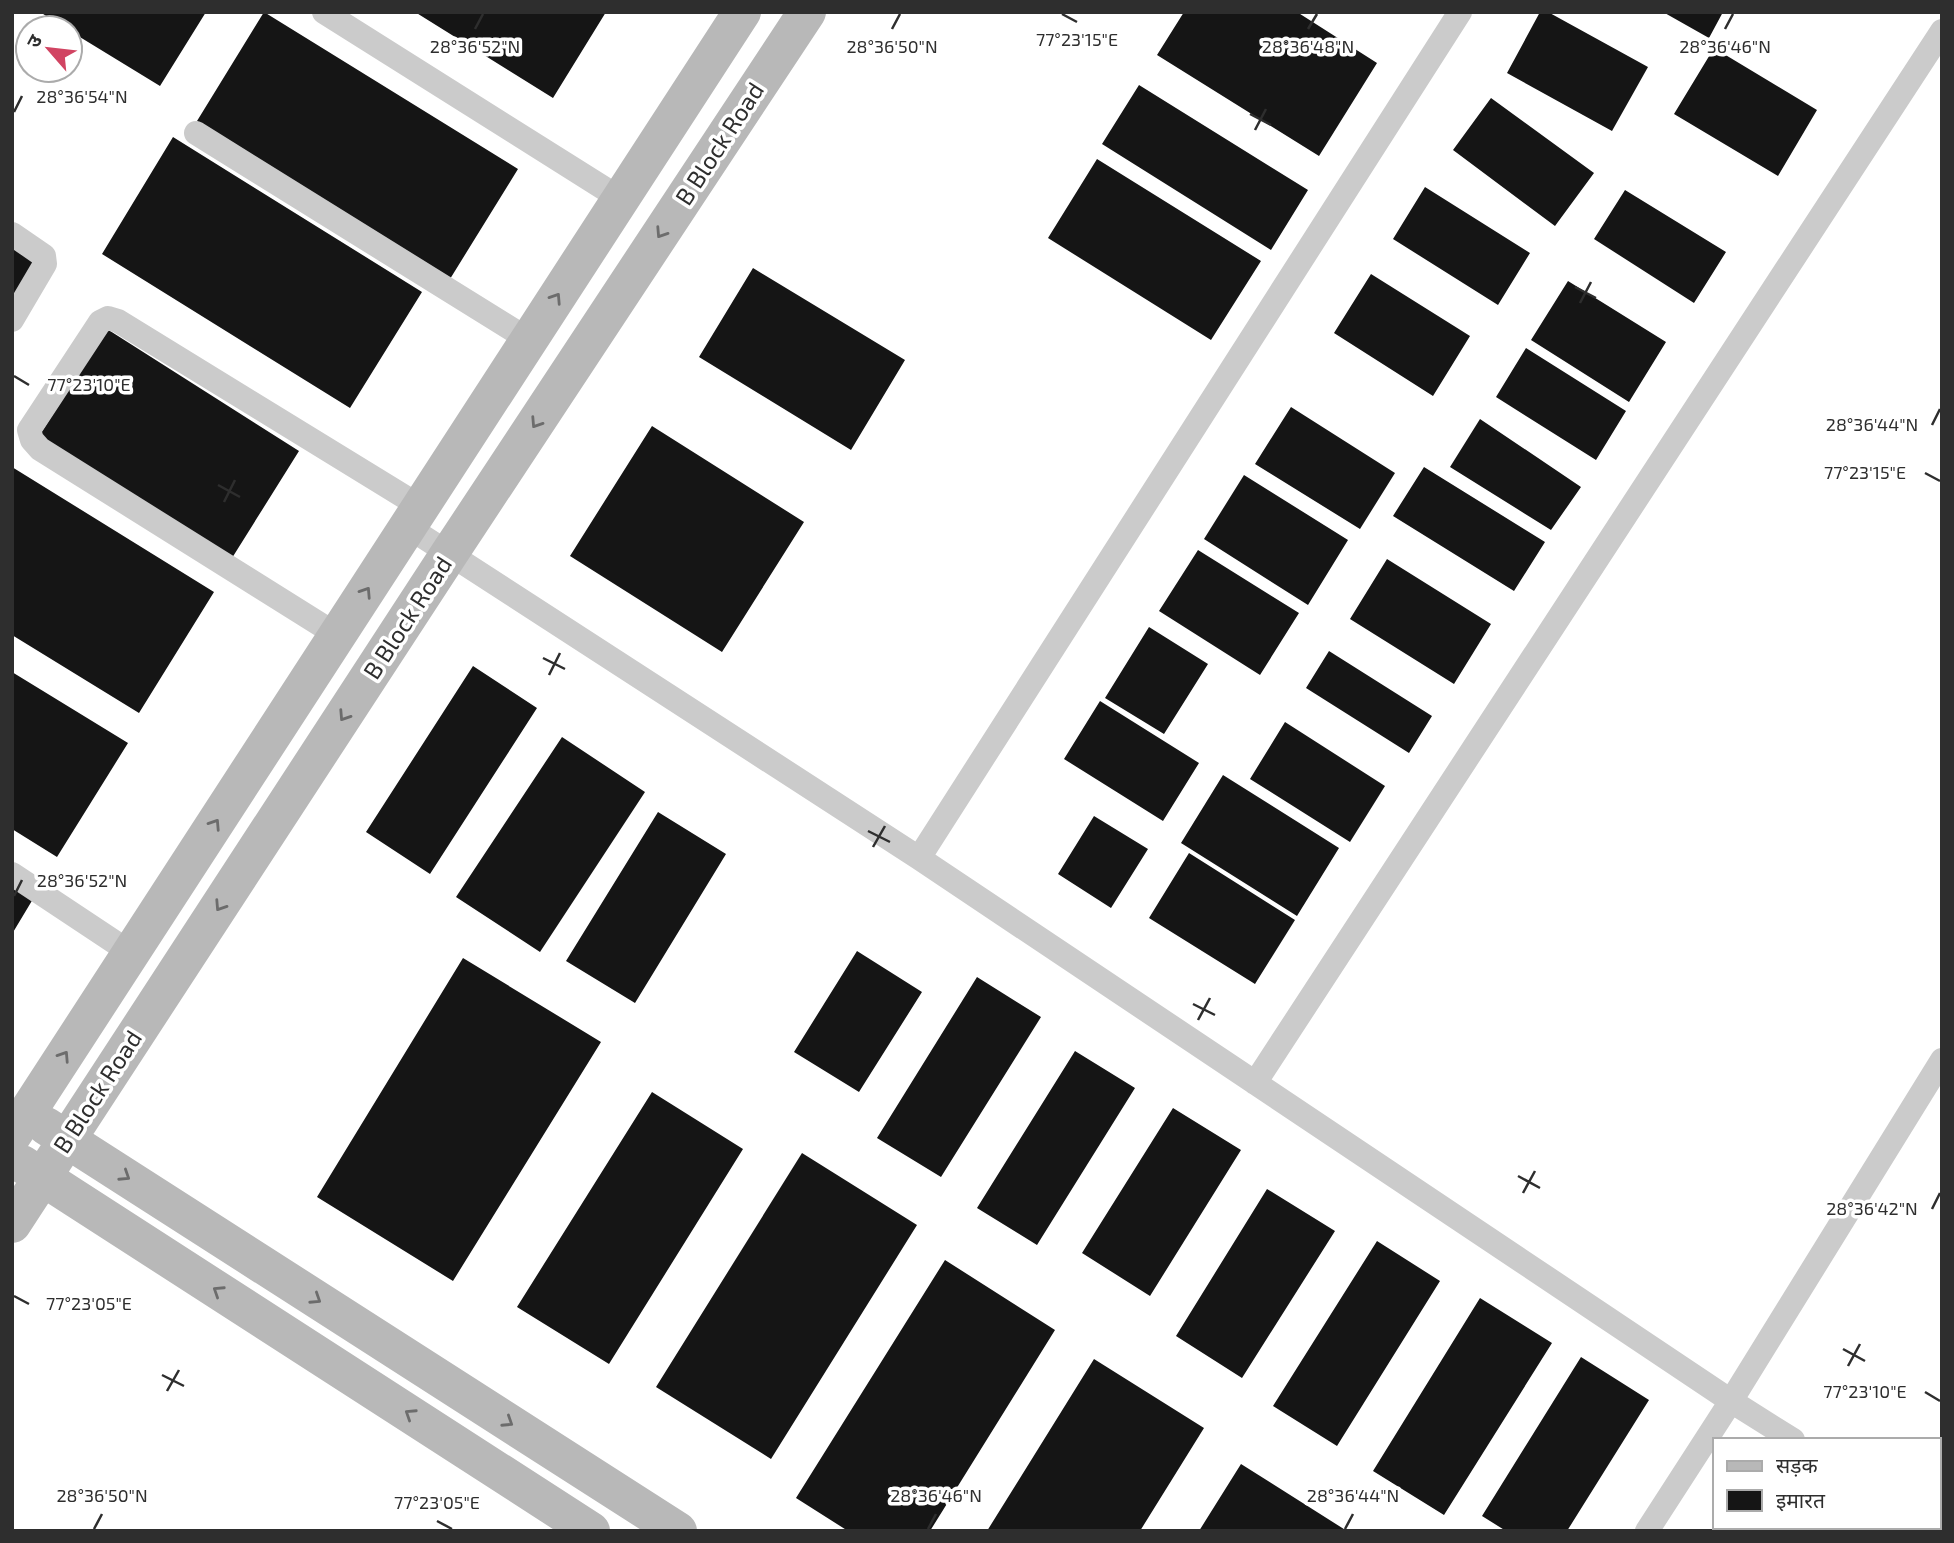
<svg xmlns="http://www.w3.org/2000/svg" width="1954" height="1543" font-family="'Exo 2','Noto Sans Devanagari',sans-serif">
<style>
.building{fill:#151515}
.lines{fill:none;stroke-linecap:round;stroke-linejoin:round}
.lane{stroke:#cbcbcb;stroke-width:24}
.secondary{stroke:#b8b8b8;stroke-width:38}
.oneway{stroke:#6c6c6c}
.ticks{fill:none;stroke:#2e2e2e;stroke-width:2.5}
.labels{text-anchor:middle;stroke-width:7;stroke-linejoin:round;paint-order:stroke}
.street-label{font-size:24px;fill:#2e2e2e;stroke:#fff}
.ticks-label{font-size:18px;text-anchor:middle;fill:#2e2e2e;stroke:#fff;stroke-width:7;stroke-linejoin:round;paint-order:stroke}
</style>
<rect width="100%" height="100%" fill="#fff"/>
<!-- building -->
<path class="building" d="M40,12H206L160,86L70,31V28H65Z
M264,12L518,169L450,279L197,121Z
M415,12H606L553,98Z
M1184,12H1297L1377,63L1319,156L1157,55Z
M1540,12H1548L1648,67L1612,131L1507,73Z
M1663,12H1723L1709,38Z
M1714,48L1817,110L1778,176L1674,114Z
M1139,85L1308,190L1271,250L1102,144Z
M1491,98L1594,173L1555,226L1453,150Z
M173,137L422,292L350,408L102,254Z
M1097,159L1261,261L1211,340L1048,238Z
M1425,187L1530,253L1498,305L1393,239Z
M1625,190L1726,252L1694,303L1594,239Z
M12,242L38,258L12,300Z
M753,268L905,360L851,450L699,357Z
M1371,274L1470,336L1433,396L1334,333Z
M1568,281L1666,342L1629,402L1531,340Z
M107,329L299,451L232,558L39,436Z
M1526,348L1626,411L1596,460L1496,397Z
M1291,407L1395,473L1360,529L1255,464Z
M1480,419L1581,487L1551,530L1450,467Z
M652,426L804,522L722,652L570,556Z
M12,467L214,592L139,713L12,635Z
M1424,467L1545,542L1514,591L1393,516Z
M1244,475L1348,540L1308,605L1204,539Z
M1198,550L1299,613L1260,675L1159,611Z
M1387,559L1491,624L1454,684L1350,619Z
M1149,627L1208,664L1164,734L1105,698Z
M1329,651L1432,716L1409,753L1306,688Z
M473,666L537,708L430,874L366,832Z
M12,672L128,743L57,857L12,829Z
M1100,701L1199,763L1163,821L1064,759Z
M1285,722L1385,786L1350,842L1250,779Z
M562,737L645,792L540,952L456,897Z
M1223,775L1339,848L1297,916L1181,843Z
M658,812L726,854L635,1003L566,961Z
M1094,816L1148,849L1111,908L1058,874Z
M1189,853L1295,920L1255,984L1149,918Z
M12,886L33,899L12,934Z
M857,951L922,992L859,1092L794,1052Z
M463,958L601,1042L453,1281L317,1197Z
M977,977L1041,1017L941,1177L877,1138Z
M1075,1051L1135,1088L1037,1245L977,1208Z
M652,1092L743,1149L609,1364L517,1307Z
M1173,1108L1241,1150L1150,1296L1082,1253Z
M802,1153L917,1225L771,1459L656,1387Z
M1267,1189L1335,1231L1242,1378L1176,1336Z
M1377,1241L1440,1281L1337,1446L1273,1406Z
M945,1260L1055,1330L930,1531H848L796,1498Z
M1480,1298L1552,1343L1444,1515L1373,1471Z
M1581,1357L1649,1400L1567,1531H1506L1482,1516Z
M1094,1359L1204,1428L1140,1531H987Z
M1241,1464L1347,1531H1199Z
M1739,1527H1781L1786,1531H1736Z"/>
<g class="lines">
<!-- lane -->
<path class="lane" d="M324,12L621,199
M196,133L529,340
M12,234L44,256L45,264L12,320
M408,527L919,858L1731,1401L1793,1440
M337,635L40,449L32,440L29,430L100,322L108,318L118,321L421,507
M919,858L1460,12
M12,874L131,953
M1255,1083L1942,31
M1931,1527L1936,1531
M1647,1531L1731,1401L1942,1060"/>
<!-- secondary -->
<path class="secondary" d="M46,1126L678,1531
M12,1136L742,12
M22,1164L591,1531
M12,1224L449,554L807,12"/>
</g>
<!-- one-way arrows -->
<defs><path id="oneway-chevron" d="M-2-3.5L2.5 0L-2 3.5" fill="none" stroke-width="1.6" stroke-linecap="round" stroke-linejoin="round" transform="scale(1.75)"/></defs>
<g class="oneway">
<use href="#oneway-chevron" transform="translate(661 233) rotate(123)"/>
<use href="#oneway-chevron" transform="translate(556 298) rotate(-57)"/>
<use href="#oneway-chevron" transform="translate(536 423) rotate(123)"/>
<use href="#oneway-chevron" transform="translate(366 592) rotate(-57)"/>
<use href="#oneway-chevron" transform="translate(344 716) rotate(123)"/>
<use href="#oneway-chevron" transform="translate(215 824) rotate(-57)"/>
<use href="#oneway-chevron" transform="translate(220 906) rotate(123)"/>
<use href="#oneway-chevron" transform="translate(64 1056) rotate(-57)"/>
<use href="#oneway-chevron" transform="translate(125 1176) rotate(33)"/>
<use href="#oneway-chevron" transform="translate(218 1291) rotate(-147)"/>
<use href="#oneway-chevron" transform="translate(316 1299) rotate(33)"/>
<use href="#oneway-chevron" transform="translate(410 1414) rotate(-147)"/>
<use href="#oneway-chevron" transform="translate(508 1422) rotate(33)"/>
</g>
<!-- ticks -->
<path class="ticks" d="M1062,14L1077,22M475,29L483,14M892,29L900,14M1308,29L1317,14M1725,29L1733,14M14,112L22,96M1250,114L1271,125M1255,130L1266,109M1575,287L1596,298M1580,303L1591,282M14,376L29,385M1932,425L1940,409M1925,473L1940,481M218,485L240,497M224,502L235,480M543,658L565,669M549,675L560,653M868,831L890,842M873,847L885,826M14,896L22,880M1193,1004L1215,1015M1198,1020L1210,998M1518,1176L1540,1188M1523,1193L1535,1171M1932,1209L1940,1193M14,1296L29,1304M1843,1349L1865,1361M1848,1366L1860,1344M162,1375L184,1386M167,1391L179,1370M1925,1392L1940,1401M437,1521L452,1529M94,1529L102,1514M928,1529L936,1514M1345,1529L1353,1514"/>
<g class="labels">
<!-- street labels -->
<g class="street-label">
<text transform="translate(720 144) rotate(-57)" y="8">B Block Road</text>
<text transform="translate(408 618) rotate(-57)" y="8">B Block Road</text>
<text transform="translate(98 1092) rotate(-57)" y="8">B Block Road</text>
</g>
</g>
<g class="ticks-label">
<text x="1077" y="46">77°23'15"E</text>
<text x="475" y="53">28°36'52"N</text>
<text x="892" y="53">28°36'50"N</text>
<text x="1308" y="53">28°36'48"N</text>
<text x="1725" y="53">28°36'46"N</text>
<text x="82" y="103">28°36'54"N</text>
<text x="89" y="391">77°23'10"E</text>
<text x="1872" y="431">28°36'44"N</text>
<text x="1865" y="479">77°23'15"E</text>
<text x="82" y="887">28°36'52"N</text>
<text x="1872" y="1215">28°36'42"N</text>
<text x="89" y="1310">77°23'05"E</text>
<text x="1865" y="1398">77°23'10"E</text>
<text x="102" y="1502">28°36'50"N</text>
<text x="936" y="1502">28°36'46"N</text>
<text x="1353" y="1502">28°36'44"N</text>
<text x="437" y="1509">77°23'05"E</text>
</g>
<!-- border -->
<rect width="1954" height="1543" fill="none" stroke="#2e2e2e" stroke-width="28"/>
<!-- legend -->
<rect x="1713" y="1438" width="228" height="91" fill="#ffffff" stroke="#ababab" stroke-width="2"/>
<rect x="1727" y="1461" width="35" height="10" fill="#b8b8b8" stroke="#ababab" stroke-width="2"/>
<text x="1776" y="1473" font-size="21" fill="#2e2e2e">सड़क</text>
<rect x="1727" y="1490" width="35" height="21" fill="#151515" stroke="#ababab" stroke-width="2"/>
<text x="1776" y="1508" font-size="21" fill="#2e2e2e">इमारत</text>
<!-- north arrow -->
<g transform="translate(49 49) rotate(298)"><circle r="33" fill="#ffffff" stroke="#ababab" stroke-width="2"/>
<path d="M0-5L12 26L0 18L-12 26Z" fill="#d14462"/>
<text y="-10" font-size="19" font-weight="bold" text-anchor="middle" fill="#2e2e2e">उ</text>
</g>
</svg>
